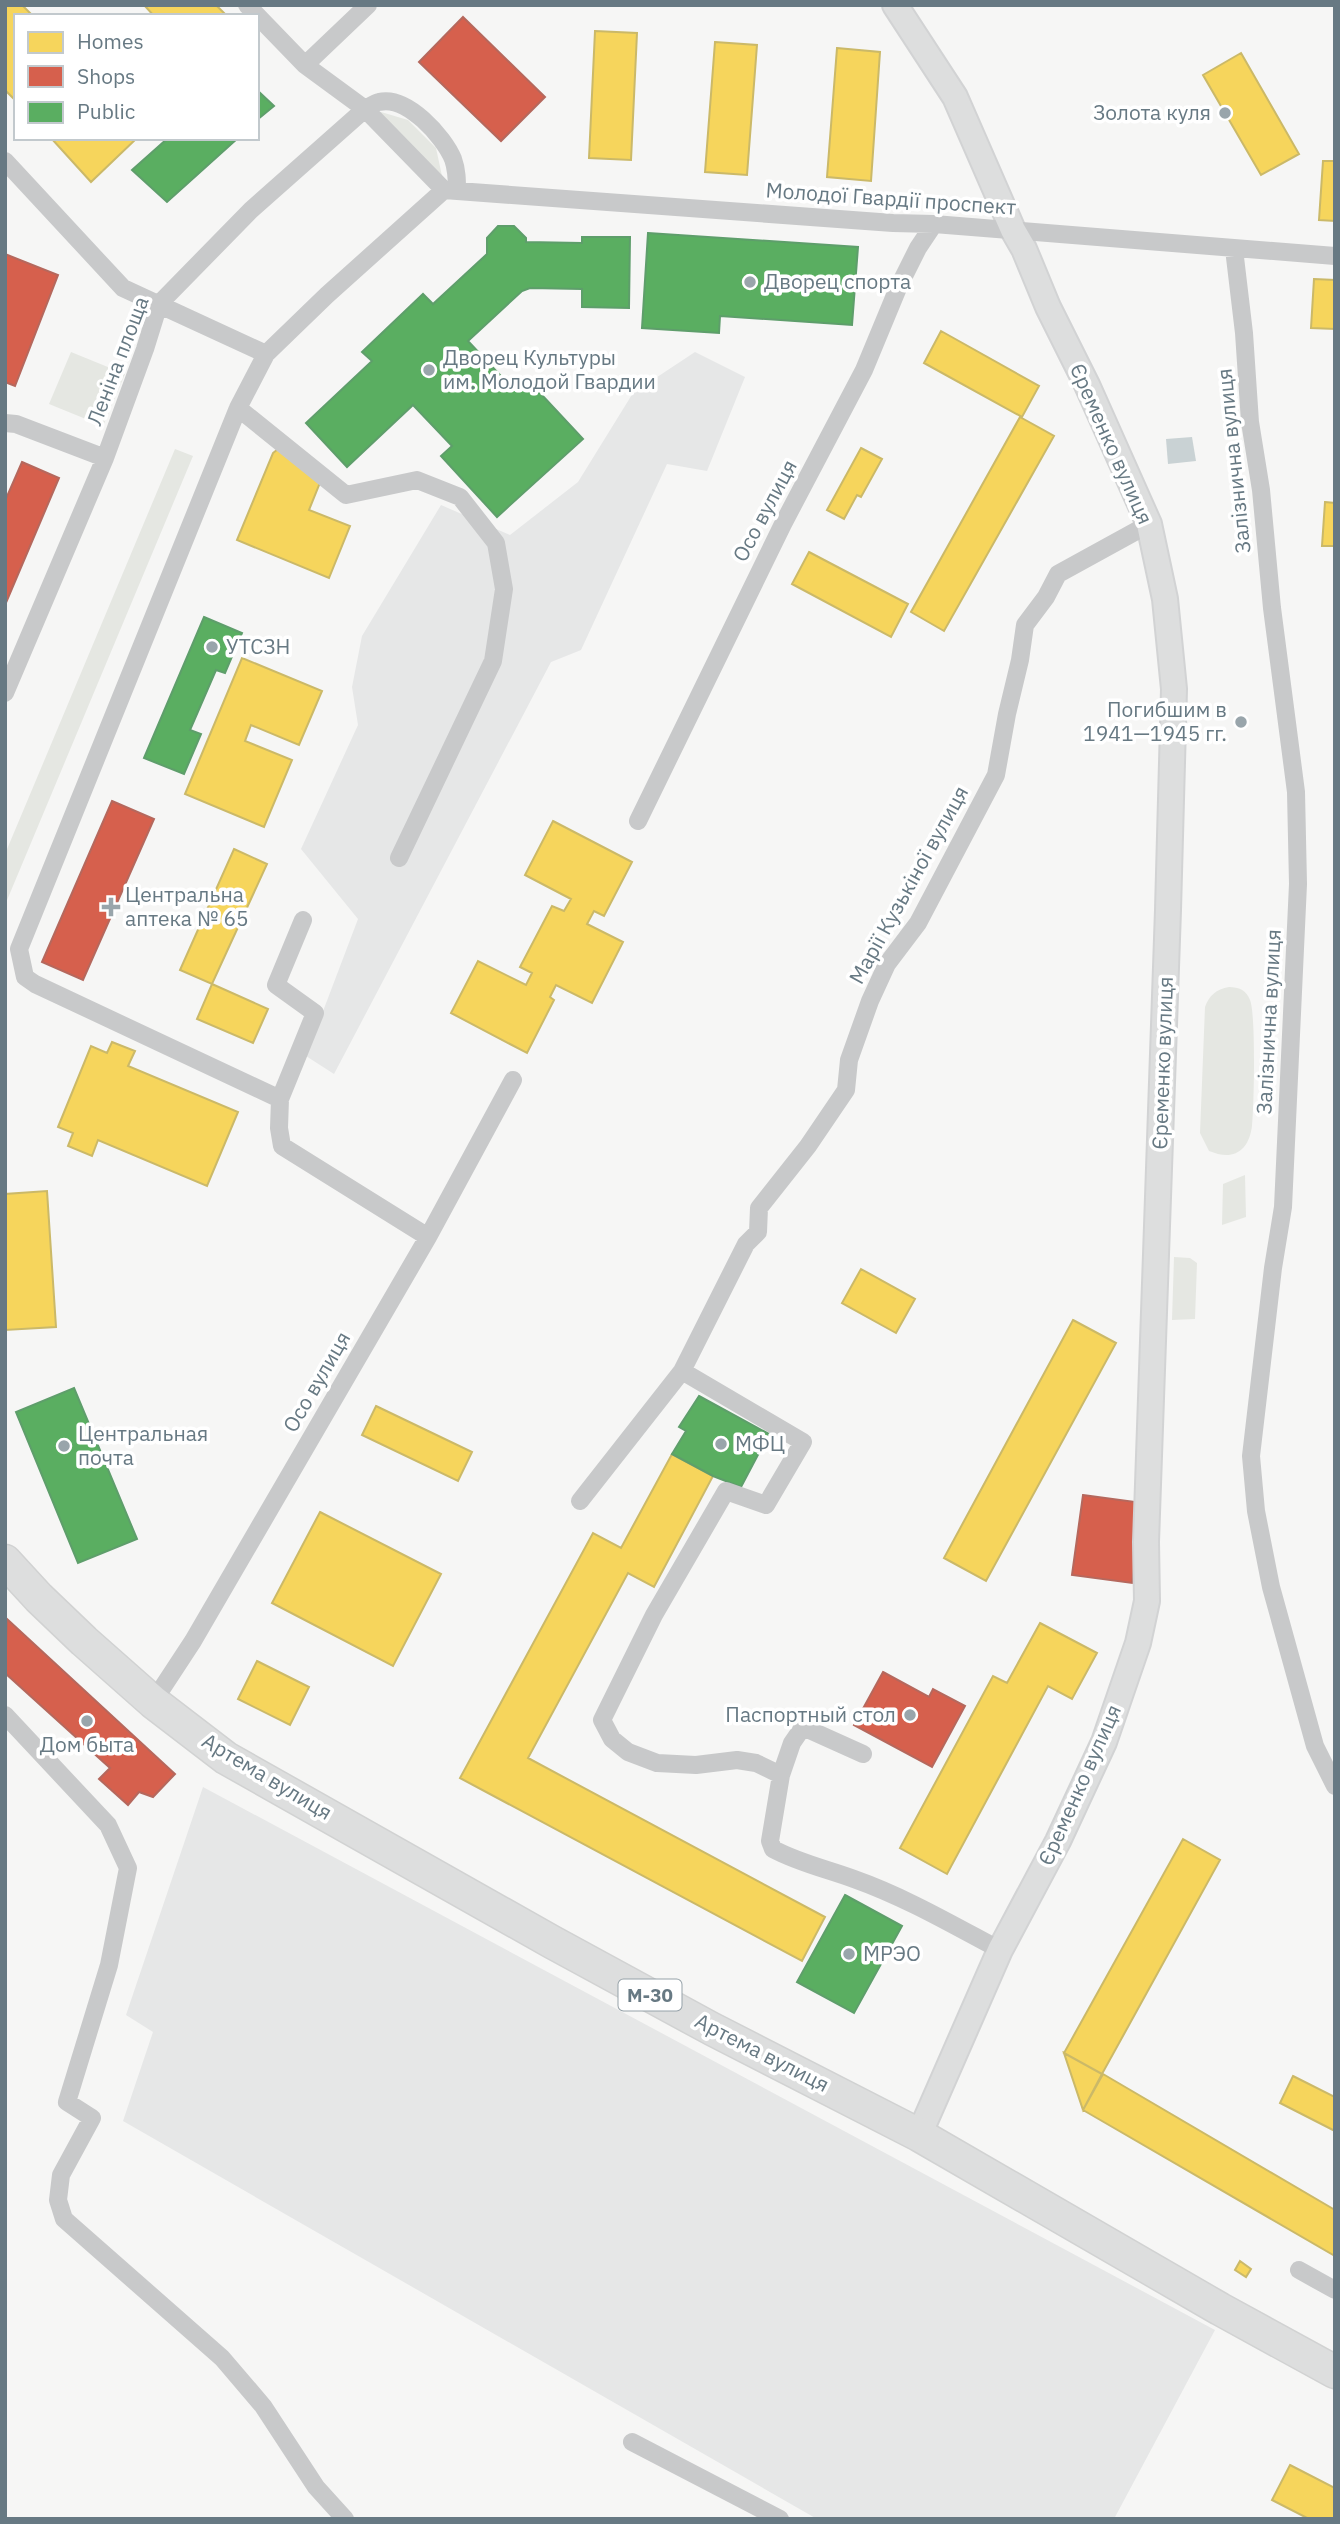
<svg xmlns="http://www.w3.org/2000/svg" width="1340" height="2524" font-family="'IBM Plex Sans',sans-serif">
<style>
.built{fill:#e6e7e7}
.green{fill:#e5e7e2}
.water{fill:#c9d2d4}
.homes{fill:#f6d55c;stroke:#cbb968;stroke-width:2}
.shops{fill:#d6604d;stroke:#b5685d;stroke-width:2}
.public{fill:#5aae61;stroke:#5e9e6b;stroke-width:2}
.lines{fill:none;stroke-linecap:round;stroke-linejoin:round}
.secondary-casing{stroke:#d2d3d4;stroke-width:28}
.highway-casing{stroke:#d1d2d2;stroke-width:35}
.street{stroke:#c8c9ca;stroke-width:18}
.secondary{stroke:#dddede;stroke-width:24}
.highway{stroke:#dddede;stroke-width:32}
.poi-dot{fill:#99a5ab;stroke:#fff;stroke-width:2.5}
.labels{text-anchor:middle;stroke-width:7;stroke-linejoin:round;paint-order:stroke}
.shield{fill:#fff;stroke:#95a1a8;stroke-width:2}
.shield-label{font-size:19px;font-weight:bold;fill:#677983}
.poi-label{font-size:21px;fill:#677983;stroke:#fff;text-anchor:start}
.street-label{font-size:21px;fill:#677983;stroke:#fff}
</style>
<rect width="100%" height="100%" fill="#f6f6f5"/>
<!-- built -->
<path class="built" d="M695,352L745,377L707,471L667,464L581,650L551,662L334,1074L306,1056L358,919L301,849L358,725L352,687L362,636L441,505L510,535L578,482L633,393Z
M203,1787L1215,2330L1114,2519H817L123,2121L153,2032L126,2015Z"/>
<!-- green -->
<path class="green" d="M381,112L408,120L436,148L442,176L378,114Z
M71,352L125,374L103,426L49,404Z
M175,449L193,456L5,905V854Z
M1229,987C1239,987 1246,990 1250,1000C1256,1014 1254,1108 1252,1126C1251,1133 1249,1141 1244,1147C1234,1158 1222,1156 1209,1151L1200,1133L1205,1007C1209,996 1216,989 1229,987Z
M1245,1175L1246,1217L1222,1225L1223,1184Z
M1174,1257L1190,1258L1197,1263L1195,1319L1172,1320Z"/>
<!-- water -->
<path class="water" d="M1192,437L1196,461L1168,464L1166,439Z"/>
<!-- homes -->
<path class="homes" d="M5,5H22L33,16H16V101L5,90Z
M144,5H216L227,16H154Z
M595,31L637,33L631,160L589,158Z
M715,42L757,45L747,175L705,172Z
M837,48L880,52L871,181L827,177Z
M1241,53L1299,154L1261,175L1203,75Z
M51,138H137L91,182Z
M1323,161H1335V221L1319,220Z
M1314,279L1335,280V329L1311,328Z
M941,331L1039,386L1022,417L924,363Z
M1020,417L1054,436L944,631L911,612Z
M861,448L882,459L861,497L857,495L844,519L827,510Z
M278,449L321,480L309,510L350,526L329,578L237,540L273,453Z
M1325,502L1335,503V546H1322Z
M809,552L908,604L891,637L792,584Z
M242,658L322,691L299,745L251,725L245,741L292,760L264,827L185,794Z
M553,821L632,862L604,916L594,911L587,924L623,942L592,1003L556,985L550,997L554,1000L527,1053L451,1013L478,961L526,985L532,973L520,967L552,906L564,911L571,899L525,875Z
M234,849L267,864L212,984L180,970Z
M212,984L268,1009L253,1043L197,1019Z
M112,1042L135,1051L128,1066L238,1112L207,1186L98,1140L92,1156L68,1146L73,1133L58,1127L91,1046L107,1053Z
M47,1191L56,1327L5,1330V1194Z
M861,1269L915,1299L896,1333L842,1303Z
M1073,1320L1116,1343L986,1581L944,1558Z
M376,1406L472,1452L458,1481L362,1435Z
M672,1454L713,1476L654,1587L628,1573L528,1758L825,1917L802,1961L460,1778L593,1533L621,1548Z
M320,1512L441,1574L393,1666L272,1603Z
M1040,1623L1097,1653L1072,1699L1048,1686L947,1874L900,1848L993,1676L1007,1683Z
M257,1661L309,1687L290,1725L238,1699Z
M1183,1839L1220,1860L1102,2074L1064,2053Z
M1064,2053L1102,2074L1083,2110Z
M1103,2074L1335,2210V2256L1083,2110Z
M1293,2076L1335,2097V2131L1280,2103Z
M1240,2261L1251,2269L1246,2277L1235,2270Z
M1290,2465L1335,2488V2519H1309L1272,2500Z"/>
<!-- shops -->
<path class="shops" d="M463,17L545,97L501,141L419,62Z
M5,254L58,275L15,386L5,382Z
M22,462L59,478L5,605V501Z
M112,801L154,819L83,980L42,962Z
M1083,1495L1143,1503L1132,1583L1072,1575Z
M7,1619L175,1774L153,1797L139,1792L128,1805L99,1779L110,1768L5,1673Z
M883,1672L929,1697L933,1689L965,1706L932,1767L854,1725Z"/>
<!-- public -->
<path class="public" d="M257,90L274,106L257,120Z
M168,138H238L167,202L132,170Z
M498,226H514L526,238V242L582,243V237H630L629,308L582,307V289L530,288L522,291L468,341L513,389L526,378L583,439L497,517L441,456L452,446L413,405L347,467L306,423L372,361L362,352L423,294L433,304L487,254V238Z
M648,233L858,247L852,325L720,316L719,333L642,328Z
M204,617L242,633L225,673L216,670L190,730L201,734L184,774L144,758Z
M74,1388L137,1539L78,1563L16,1412Z
M699,1396L769,1434L741,1487L713,1476L672,1454L686,1431L679,1427Z
M845,1895L902,1926L854,2013L797,1982Z"/>
<g class="lines">
<defs>
<path id="secondary" d="M895,5L955,97L1013,230L1024,249L1048,307L1087,385L1149,524L1165,599L1174,689L1168,910L1146,1542L1147,1601L1138,1643L1104,1742L1058,1841L1000,1950L919,2135"/>
<path id="highway" d="M5,1561L39,1598L84,1641L153,1702L226,1758L552,1942L712,2029L919,2135L1220,2309L1335,2372"/>
</defs>
<!-- secondary casing -->
<use href="#secondary" class="secondary-casing"/>
<!-- highway casing -->
<use href="#highway" class="highway-casing"/>
<!-- street -->
<path class="street" d="M247,5L305,65L365,109L444,190
M305,65L368,5
M5,161L123,288L266,354
M444,190L893,223L934,224L1335,256
M1234,249L1244,333L1250,422L1261,490L1272,608L1296,792L1298,884L1283,1207L1273,1268L1251,1456L1256,1511L1271,1587L1315,1746L1335,1786
M238,408L346,495L417,480L460,497L496,543L504,589L493,661L399,858
M5,423L16,424L105,458
M5,693L105,458L145,349L159,304L251,210L365,109C369,107 374,103 379,102C407,95 444,137 453,159C457,170 457,180 457,191
M638,821L783,524L864,370L898,288L918,248L934,224
M303,920L276,985L315,1013L280,1099L279,1128L282,1146L428,1237
M280,1099L35,984L25,977L19,949L238,408L266,354L327,295L444,190
M682,1371L803,1442L766,1505L726,1491L654,1615L602,1720L612,1739L628,1752L657,1763L696,1765L737,1760L756,1763L781,1775L792,1743L803,1727L863,1754
M580,1501L682,1371L746,1244L758,1232L759,1208L808,1146L846,1090L849,1060L870,1001L887,964L918,923L996,775L1007,714L1020,660L1025,625L1046,597L1058,574L1149,524
M153,1702L193,1641L428,1237L513,1080
M5,1715L108,1825L128,1868L109,1965L67,2102L92,2118L61,2175L58,2200L64,2219L222,2358L263,2406L316,2487L345,2519
M781,1775L770,1841L773,1849C799,1863 827,1869 854,1879C905,1897 953,1925 1000,1950
M1299,2270L1335,2290
M632,2442L780,2519"/>
<!-- secondary -->
<use href="#secondary" class="secondary"/>
<!-- highway -->
<use href="#highway" class="highway"/>
</g>
<!-- markers -->
<g class="poi-dot">
<circle cx="1225" cy="113" r="7"/>
<circle cx="750" cy="282" r="7"/>
<circle cx="429" cy="370" r="7"/>
<circle cx="212" cy="647" r="7"/>
<circle cx="1241" cy="722" r="7"/>
<path d="M107.5 896.5h7v7h7v7h-7v7h-7v-7h-7v-7h7z"/>
<circle cx="721" cy="1444" r="7"/>
<circle cx="64" cy="1446" r="7"/>
<circle cx="910" cy="1715" r="7"/>
<circle cx="87" cy="1721" r="7"/>
<circle cx="849" cy="1954" r="7"/>
</g>
<g class="labels">
<!-- shield labels -->
<rect class="shield" x="618.5" y="1979.5" width="63" height="31" rx="5"/>
<g class="shield-label">
<text x="650" y="2002">М-30</text>
</g>
<!-- poi labels -->
<g class="poi-label">
<text x="1211" y="120" text-anchor="end">Золота куля</text>
<text x="764" y="289">Дворец спорта</text>
<text x="443" y="365">Дворец Культуры<tspan x="443" dy="24">им. Молодой Гвардии</tspan></text>
<text x="226" y="654">УТСЗН</text>
<text x="1227" y="717" text-anchor="end">Погибшим в<tspan x="1227" dy="24">1941—1945 гг.</tspan></text>
<text x="125" y="902">Центральна<tspan x="125" dy="24">аптека № 65</tspan></text>
<text x="78" y="1441">Центральная<tspan x="78" dy="24">почта</tspan></text>
<text x="735" y="1451">МФЦ</text>
<text x="896" y="1722" text-anchor="end">Паспортный стол</text>
<text x="87" y="1752" text-anchor="middle">Дом быта</text>
<text x="863" y="1961">МРЭО</text>
</g>
<!-- street labels -->
<g class="street-label">
<text transform="translate(891 199) rotate(4)" y="7">Молодої Гвардії проспект</text>
<text transform="translate(118 361) rotate(-69)" y="7">Леніна площа</text>
<text transform="translate(1111 444) rotate(66)" y="7">Єременко вулиця</text>
<text transform="translate(1234 461) rotate(-96)" y="7">Залізнична вулиця</text>
<text transform="translate(765 511) rotate(-62)" y="7">Осо вулиця</text>
<text transform="translate(909 885) rotate(-61)" y="7">Марії Кузькіної вулиця</text>
<text transform="translate(1269 1022) rotate(-87)" y="7">Залізнична вулиця</text>
<text transform="translate(1163 1063) rotate(-88)" y="7">Єременко вулиця</text>
<text transform="translate(317 1382) rotate(-60)" y="7">Осо вулиця</text>
<text transform="translate(267 1777) rotate(31)" y="7">Артема вулиця</text>
<text transform="translate(1080 1785) rotate(-66)" y="7">Єременко вулиця</text>
<text transform="translate(762 2053) rotate(27)" y="7">Артема вулиця</text>
</g>
</g>
<!-- border -->
<rect width="1340" height="2524" fill="none" stroke="#677983" stroke-width="14"/>
<!-- legend -->
<rect x="14" y="14" width="245" height="126" fill="#ffffff" stroke="#c2c9cd" stroke-width="2"/>
<rect x="28" y="32" width="35" height="21" fill="#f6d55c" stroke="#c2c9cd" stroke-width="2"/>
<text x="77" y="49" font-size="21" fill="#677983">Homes</text>
<rect x="28" y="66" width="35" height="21" fill="#d6604d" stroke="#c2c9cd" stroke-width="2"/>
<text x="77" y="84" font-size="21" fill="#677983">Shops</text>
<rect x="28" y="102" width="35" height="21" fill="#5aae61" stroke="#c2c9cd" stroke-width="2"/>
<text x="77" y="119" font-size="21" fill="#677983">Public</text>
</svg>
